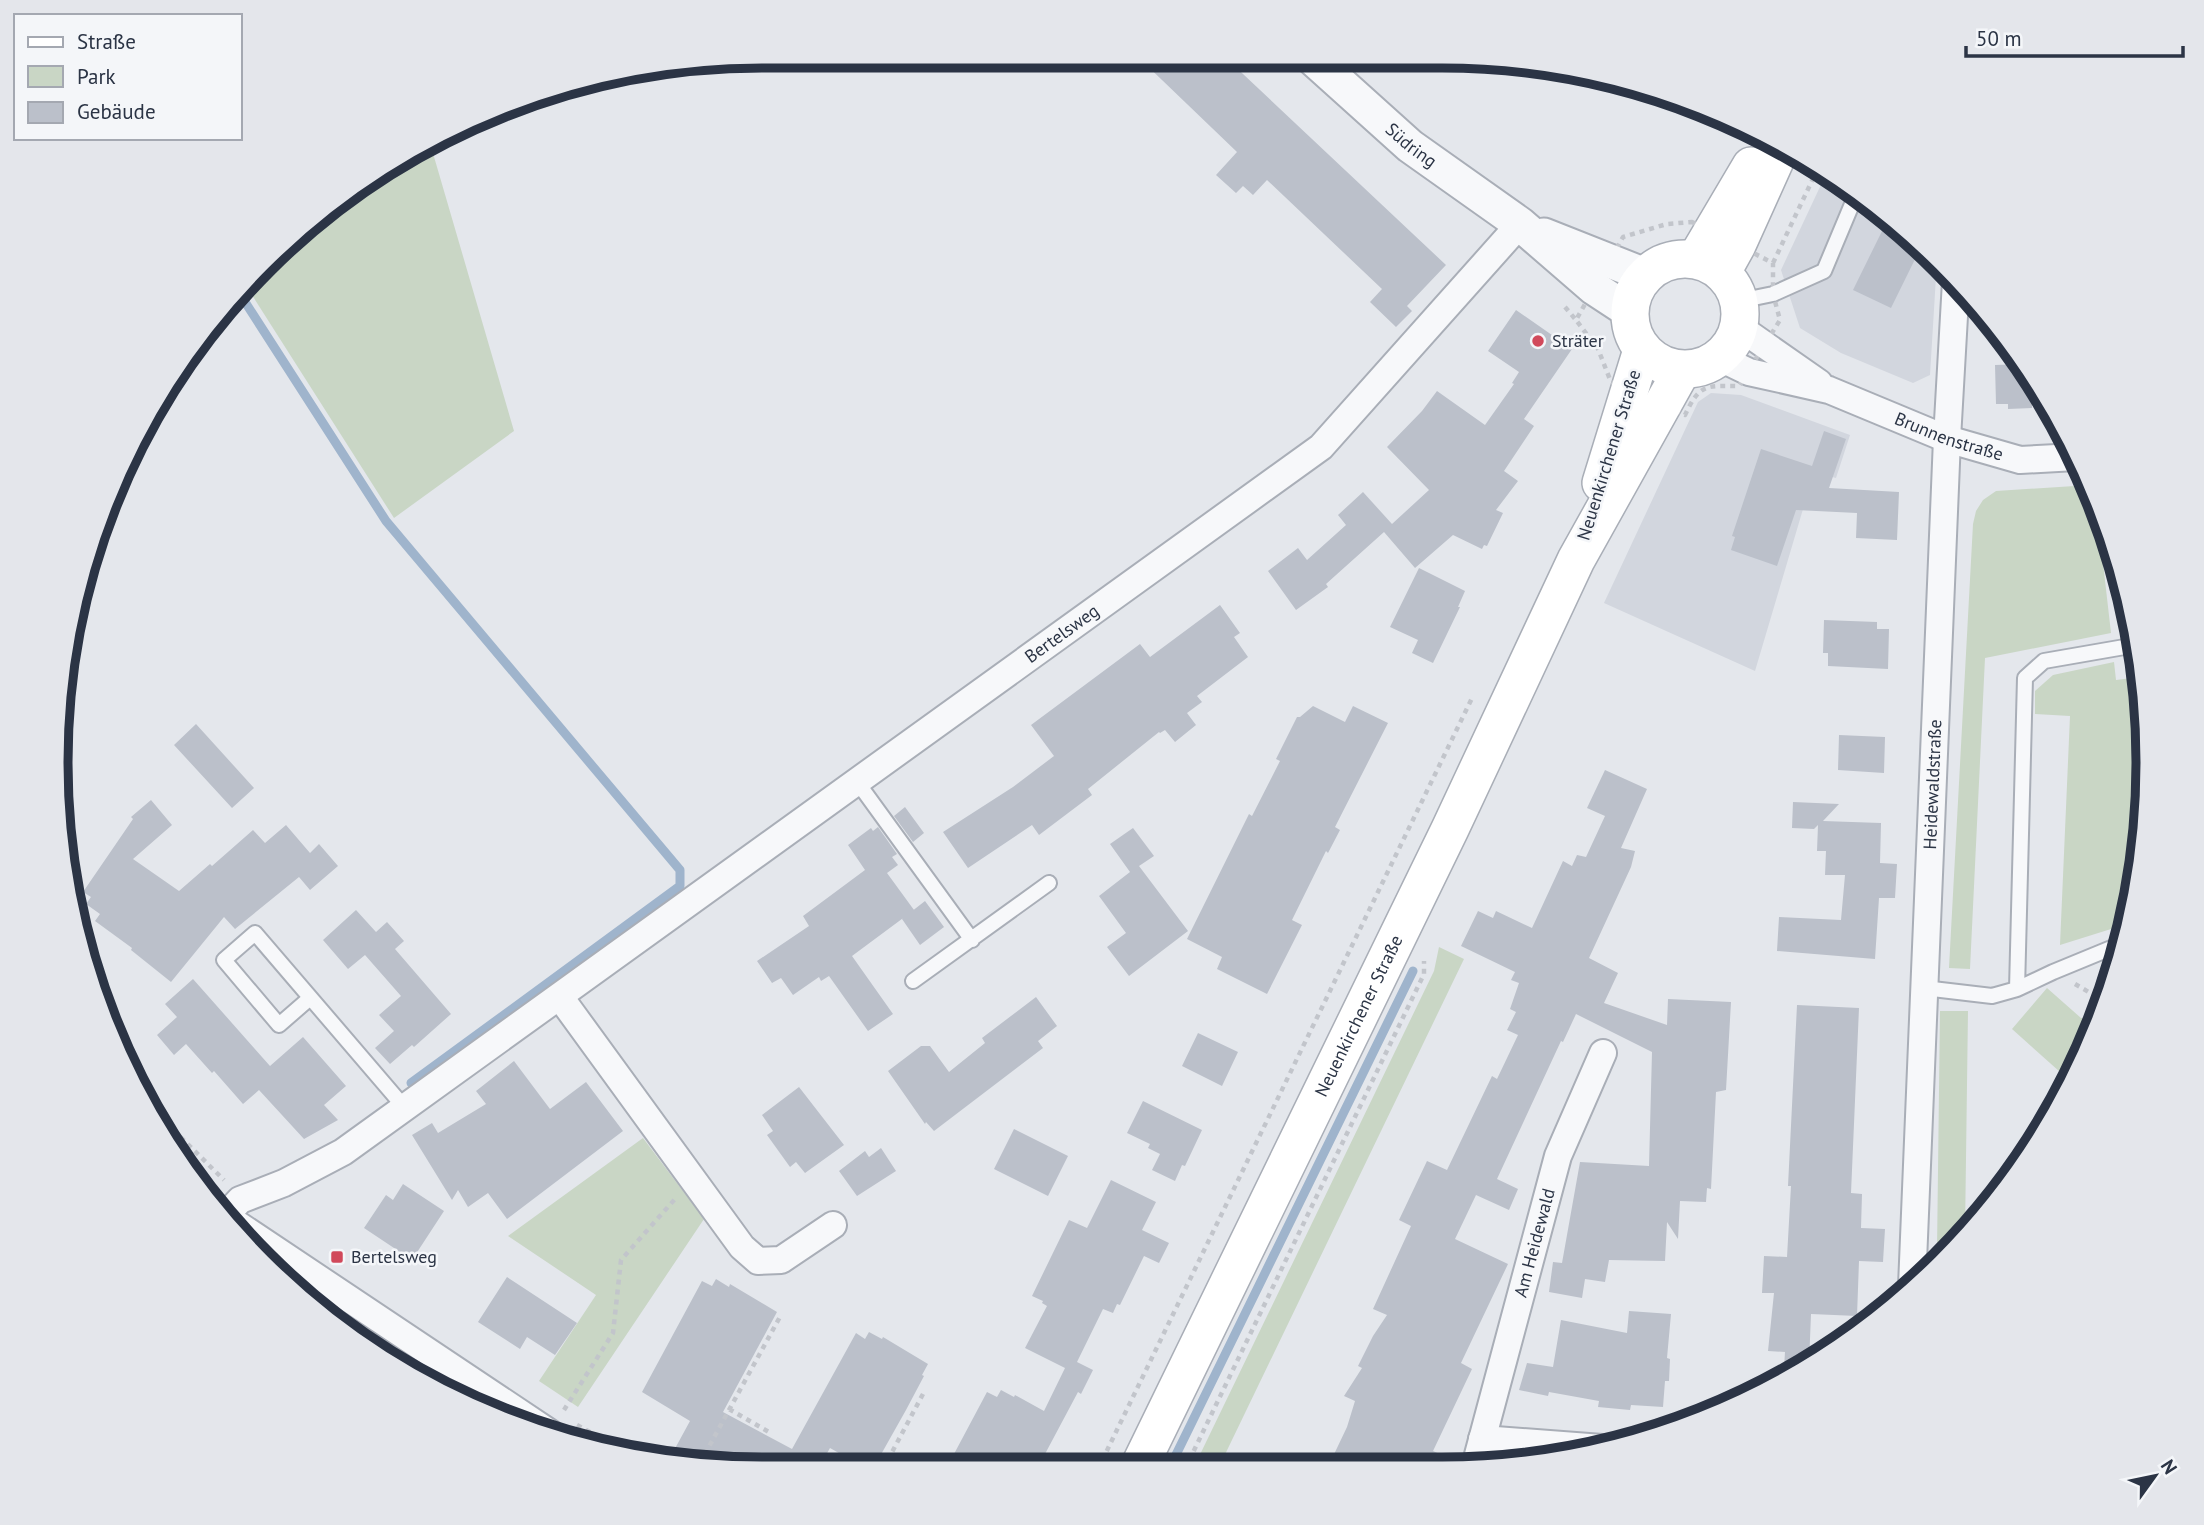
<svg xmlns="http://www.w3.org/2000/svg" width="2204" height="1525" font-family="'PT Sans',sans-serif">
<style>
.built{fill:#d2d6de}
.green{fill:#c9d6c5}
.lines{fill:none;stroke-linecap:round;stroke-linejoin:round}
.stream{stroke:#9fb4cc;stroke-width:9}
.building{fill:#bbc0ca}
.service-casing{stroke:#a9aeb7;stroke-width:18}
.minor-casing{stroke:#a9aeb7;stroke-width:30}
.tertiary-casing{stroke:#a9aeb7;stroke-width:37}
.secondary-casing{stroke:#a9aeb7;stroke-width:40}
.path{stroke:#c2c5cb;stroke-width:4.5;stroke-dasharray:5 5;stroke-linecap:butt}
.service{stroke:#f7f8fa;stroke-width:14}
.minor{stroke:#f7f8fa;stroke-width:26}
.tertiary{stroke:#f7f8fa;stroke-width:33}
.secondary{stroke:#fff;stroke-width:37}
.poi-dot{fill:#d1495b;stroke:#f4f6f9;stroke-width:2.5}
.labels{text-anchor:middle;stroke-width:5;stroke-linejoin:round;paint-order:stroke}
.street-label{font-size:18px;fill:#2b3445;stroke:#f4f6f9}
.poi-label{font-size:18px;fill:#2b3445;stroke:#f4f6f9;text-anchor:start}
.rim{fill:none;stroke:#2b3445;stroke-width:9}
</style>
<rect width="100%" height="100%" fill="#e4e7ec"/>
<!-- built -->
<path class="built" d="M1826,174L1937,260L1930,375L1913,383L1841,353L1800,328L1781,270Z
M1711,393L1741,395L1850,435L1836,478L1814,472L1755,671L1604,603L1698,402Z"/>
<!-- green -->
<path class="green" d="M430,143L514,431L394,518L245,284L370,175Z
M2090,485L2105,526L2099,528L2111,633L1985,658L1970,969L1949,968L1973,524L1976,511L1983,500L1996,491Z
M2114,662L2116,680L2140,677L2148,763L2134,901L2127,924L2060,945L2070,716L2035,714V691L2053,675Z
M1439,947L1464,959L1218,1469H1193L1434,971Z
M2047,988L2081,1018L2091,1017L2097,1024L2094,1033L2069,1080L2012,1029Z
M1940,1011H1968L1965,1233L1951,1250H1937Z
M643,1138L704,1219L578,1407L539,1381L596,1295L508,1236Z"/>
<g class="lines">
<!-- stream -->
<path class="stream" d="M238,291L386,521L680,870V886L411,1083
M1169,1469L1413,971"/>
</g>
<!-- building -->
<path class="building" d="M1137,56H1222L1226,58L1446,265L1407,306L1412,311L1396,327L1370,302L1382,289L1267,180L1253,195L1243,186L1236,193L1216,175L1237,152Z
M1884,227H1894L1921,247L1891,308L1853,290Z
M1516,310L1572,349L1524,419L1534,426L1504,471L1518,481L1496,510L1503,513L1487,546L1484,545L1482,549L1453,535L1415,568L1384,532L1326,584L1328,587L1296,610L1268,571L1298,548L1307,560L1346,525L1338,515L1363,492L1392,524L1429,490L1387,447L1422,411L1437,391L1485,425L1514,384L1512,383L1519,372L1488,351Z
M2024,364L2046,402L2032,403V408L2008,409V404H1996L1995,365Z
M1824,431L1846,439L1829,488L1899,492L1897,540L1856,538L1857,513L1796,510L1777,566L1731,550L1735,537L1732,536L1761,449L1812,466Z
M1419,568L1465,591L1458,607H1460L1433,663L1412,653L1418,640L1390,627Z
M1220,605L1240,633L1234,637L1248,657L1197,696L1202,702L1187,713L1196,725L1175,742L1165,730L1160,733L1159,732L1088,789L1092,795L1039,835L1032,825L968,868L943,832L1013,787L1054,756L1031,725L1140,644L1150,657Z
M1824,620L1877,622V629H1889L1888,669L1828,666V653H1823Z
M1313,706L1345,722L1353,706L1388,723L1335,827L1340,830L1328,853L1326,851L1292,920L1302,925L1267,994L1217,969L1222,957L1187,939L1249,814L1252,816L1280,761L1276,759L1297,717H1300Z
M196,724L254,788L232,808L174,745Z
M1839,735L1885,737L1884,773L1838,770Z
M1605,770L1647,789L1621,848L1635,851L1631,867L1589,958L1618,973L1604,1003L1667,1025L1668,999L1731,1002L1726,1090L1716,1092L1711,1189L1707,1188L1706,1202L1680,1201L1678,1239L1667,1222L1665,1261L1609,1260L1605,1282L1585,1279L1582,1298L1549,1292L1553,1262L1562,1263L1580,1162L1649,1166L1652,1052L1576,1014L1563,1042L1561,1041L1497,1179L1518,1189L1509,1210L1476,1195L1455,1239L1508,1264L1461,1363L1472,1369L1433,1451L1460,1463V1467L1327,1469L1347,1427L1355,1401L1344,1396L1362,1368L1358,1366L1373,1336L1387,1315L1373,1309L1411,1226L1399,1220L1427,1161L1447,1170L1492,1076L1497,1079L1518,1035L1507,1030L1516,1012L1510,1009L1519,983L1511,980L1515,972L1461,946L1478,911L1493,918L1496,911L1532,928L1563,861L1572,866L1577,855L1586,857L1605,816L1587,808Z
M151,800L172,825L133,859L179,891L210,864L212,866L253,830L265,843L286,825L310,853L319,844L338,866L310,890L299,877L235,929L224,917L171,982L131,950L132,948L95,921L100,914L86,904L91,897L83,892L133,819L131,817Z
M1793,802L1839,804L1823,821L1881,823L1880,863L1897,864L1895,898H1879L1875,959L1777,951L1779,917L1841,920L1845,875H1825L1826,851H1817L1818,825L1814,829L1792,828Z
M905,807L924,833L913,842L894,816Z
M878,827L897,854L892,857L898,865L887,873L914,910L852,956L893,1014L868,1031L829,976L821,981L819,977L793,995L781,978L772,983L757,961L809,926L803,916L865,870L848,845L871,828L873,831Z
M1133,828L1154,856L1139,866L1188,931L1129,976L1107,947L1126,933L1099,896L1130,872L1110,844Z
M925,901L944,927L920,945L902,919Z
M356,910L376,932L387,922L404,941L395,949L451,1014L414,1047L412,1045L390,1064L375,1048L394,1031L379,1015L401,996L365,955L348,969L323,940Z
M193,979L270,1066L303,1037L346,1086L324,1105L338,1120L304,1139L259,1090L243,1104L214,1071L212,1073L186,1044L174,1055L157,1035L177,1017L165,1004Z
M1036,997L1057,1026L1038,1041L1043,1048L934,1131L926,1122L925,1124L888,1071L921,1046H930L949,1072L985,1043L982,1038Z
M1797,1005L1859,1008L1851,1193L1862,1194L1861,1228L1885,1229L1883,1262L1859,1261L1857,1316L1811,1314L1809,1364L1801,1369L1784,1368L1785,1352L1768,1351L1774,1293H1762L1764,1256L1787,1257L1791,1186H1788Z
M1198,1033L1238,1052L1222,1086L1182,1066Z
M514,1061L550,1109L586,1082L623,1131L507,1219L488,1193L468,1207L458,1190L452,1200L412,1135L432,1123L438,1133L486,1104L476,1091Z
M799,1087L844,1145L805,1173L796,1162L790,1167L767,1135L773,1131L762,1115Z
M1143,1101L1202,1130L1185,1166L1182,1165L1175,1181L1152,1170L1160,1154L1148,1148L1150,1144L1127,1133Z
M1014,1129L1068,1156L1048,1196L994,1169Z
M881,1148L896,1171L857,1196L839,1171L865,1151L869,1157Z
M1111,1180L1156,1202L1142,1230L1169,1243L1159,1263L1144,1256L1120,1305L1117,1304L1113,1313L1103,1309L1077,1362L1093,1370L1081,1394L1078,1392L1037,1469H946L987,1392L997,1397L1001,1390L1014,1397L1015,1395L1044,1411L1065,1368L1025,1348L1047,1306L1042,1303L1043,1301L1032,1296L1069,1220L1087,1228Z
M403,1184L444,1211L412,1260L364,1228L386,1195L393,1200Z
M507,1277L577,1323L555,1355L527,1337L520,1349L478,1322Z
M716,1279L729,1287L730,1284L777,1312L723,1412L792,1449L856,1333L865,1339L869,1332L882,1339L883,1337L928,1364L922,1375L924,1376L906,1410L879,1458L877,1457L872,1467L855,1458L853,1461L830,1448L821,1464L829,1469H762L685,1461L672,1454L690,1421L642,1392L702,1281L712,1286Z
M1629,1311L1671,1314L1667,1358L1670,1359L1669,1381H1665L1663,1407L1631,1405L1630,1410L1598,1407L1599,1401L1549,1392L1548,1396L1519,1390L1527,1363L1553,1367L1561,1320L1627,1333Z"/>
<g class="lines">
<defs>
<path id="service" d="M1739,301L1773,294L1824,271L1855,197
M858,783L972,940
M913,981L1049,883
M1924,988L1992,996L2017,989L2053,972L2121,944
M2017,989L2025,678L2044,661L2136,645
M310,998L279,1025L224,960L255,933L405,1108
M1913,1262L1940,1263"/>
<g id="minor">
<path d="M1739,327L1819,383"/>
<path id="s1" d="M1720,358L1749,372L1829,390L1947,439L2020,460L2076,457"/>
<path d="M560,997L742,1247L758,1261L781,1260L833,1225"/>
<path id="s2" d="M225,1216L240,1200L284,1183L343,1152L1321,447L1520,224"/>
<path d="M225,1216L550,1433"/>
<path id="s3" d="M1912,1286L1947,439L1956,281"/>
<path d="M1482,1439L1602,1448"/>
<path id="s4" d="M1475,1466L1558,1156L1603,1053"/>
</g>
<g id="tertiary">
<path id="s5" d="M1310,56L1410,146L1520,224L1594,288L1629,311"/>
<path d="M1544,235L1645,275"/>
</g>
<g id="secondary">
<circle cx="1685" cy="314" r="55"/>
<path d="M1696,259L1751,166"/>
<path d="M1722,272L1737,245L1782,145"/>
<path d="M1601,483L1642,350"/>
<path id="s6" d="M1138,1469L1450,829L1576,560L1682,370"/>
</g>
</defs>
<!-- service casing -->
<use href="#service" class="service-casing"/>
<!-- minor casing -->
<use href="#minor" class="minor-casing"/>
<!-- tertiary casing -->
<use href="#tertiary" class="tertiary-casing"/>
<!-- secondary casing -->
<use href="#secondary" class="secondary-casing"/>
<!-- path -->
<path class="path" d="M1692,222L1773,263V294L1780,320L1739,386C1706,386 1700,383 1685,415L1611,382L1598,349L1576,320L1623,237L1667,224Z
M1773,263L1818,168
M1565,307L1576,320
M2075,984L2104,1001
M145,1102L224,1180
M729,1409L769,1432
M564,1410L613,1333L621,1260L675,1199
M577,1425L634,1456
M700,1463L781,1315
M834,1468L836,1469
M883,1469L923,1394
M1098,1469L1473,696
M1185,1469L1424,974V961"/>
<!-- service -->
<use href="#service" class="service"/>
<!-- minor -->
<use href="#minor" class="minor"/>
<!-- tertiary -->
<use href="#tertiary" class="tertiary"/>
<!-- secondary -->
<use href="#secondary" class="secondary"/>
</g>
<!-- markers -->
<g class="poi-dot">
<circle cx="1538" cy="341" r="7"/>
<rect x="330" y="1250" width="14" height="14" rx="3.5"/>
</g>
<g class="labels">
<!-- street labels -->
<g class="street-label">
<text dy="6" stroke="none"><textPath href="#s5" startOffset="135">Südring</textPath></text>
<text dy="6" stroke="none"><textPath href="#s1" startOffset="243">Brunnenstraße</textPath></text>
<text transform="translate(1609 455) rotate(-73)" y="6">Neuenkirchener Straße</text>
<text dy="6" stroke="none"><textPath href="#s2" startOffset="1022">Bertelsweg</textPath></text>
<text dy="6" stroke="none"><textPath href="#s3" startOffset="502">Heidewaldstraße</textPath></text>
<text dy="6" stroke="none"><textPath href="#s6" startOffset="504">Neuenkirchener Straße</textPath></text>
<text dy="6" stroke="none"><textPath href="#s4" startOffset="231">Am Heidewald</textPath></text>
</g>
<!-- poi labels -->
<g class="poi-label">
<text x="1552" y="347">Sträter</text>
<text x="351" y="1263">Bertelsweg</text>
</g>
</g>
<!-- crop -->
<path d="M0 0H2204V1525H0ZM762 68H1442A694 694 0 0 1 2136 762V763A694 694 0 0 1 1442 1457H762A694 694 0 0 1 68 763V762A694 694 0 0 1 762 68Z" fill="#e4e6eb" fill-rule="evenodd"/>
<path class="rim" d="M762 68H1442A694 694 0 0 1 2136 762V763A694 694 0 0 1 1442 1457H762A694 694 0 0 1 68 763V762A694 694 0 0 1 762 68Z"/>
<!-- legend -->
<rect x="14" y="14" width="228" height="126" fill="#f4f6f9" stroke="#a4a8b1" stroke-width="2"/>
<rect x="28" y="37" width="35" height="10" fill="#ffffff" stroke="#a4a8b1" stroke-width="2"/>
<text x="77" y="49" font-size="21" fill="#2b3445">Straße</text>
<rect x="28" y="66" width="35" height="21" fill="#c9d6c5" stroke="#a4a8b1" stroke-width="2"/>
<text x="77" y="84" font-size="21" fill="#2b3445">Park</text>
<rect x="28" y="102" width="35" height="21" fill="#bbc0ca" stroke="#a4a8b1" stroke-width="2"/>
<text x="77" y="119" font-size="21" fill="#2b3445">Gebäude</text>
<!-- north arrow -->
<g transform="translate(2155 1476) rotate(57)" stroke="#f4f6f9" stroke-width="5" paint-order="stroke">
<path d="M0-5L12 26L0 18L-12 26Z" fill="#2b3445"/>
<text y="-10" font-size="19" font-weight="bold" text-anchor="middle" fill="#2b3445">N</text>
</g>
<!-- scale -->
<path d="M1966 46v10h217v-10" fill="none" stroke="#2b3445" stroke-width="3.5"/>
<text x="1976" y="46" font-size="21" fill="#2b3445" stroke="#f4f6f9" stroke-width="5" paint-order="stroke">50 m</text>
</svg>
